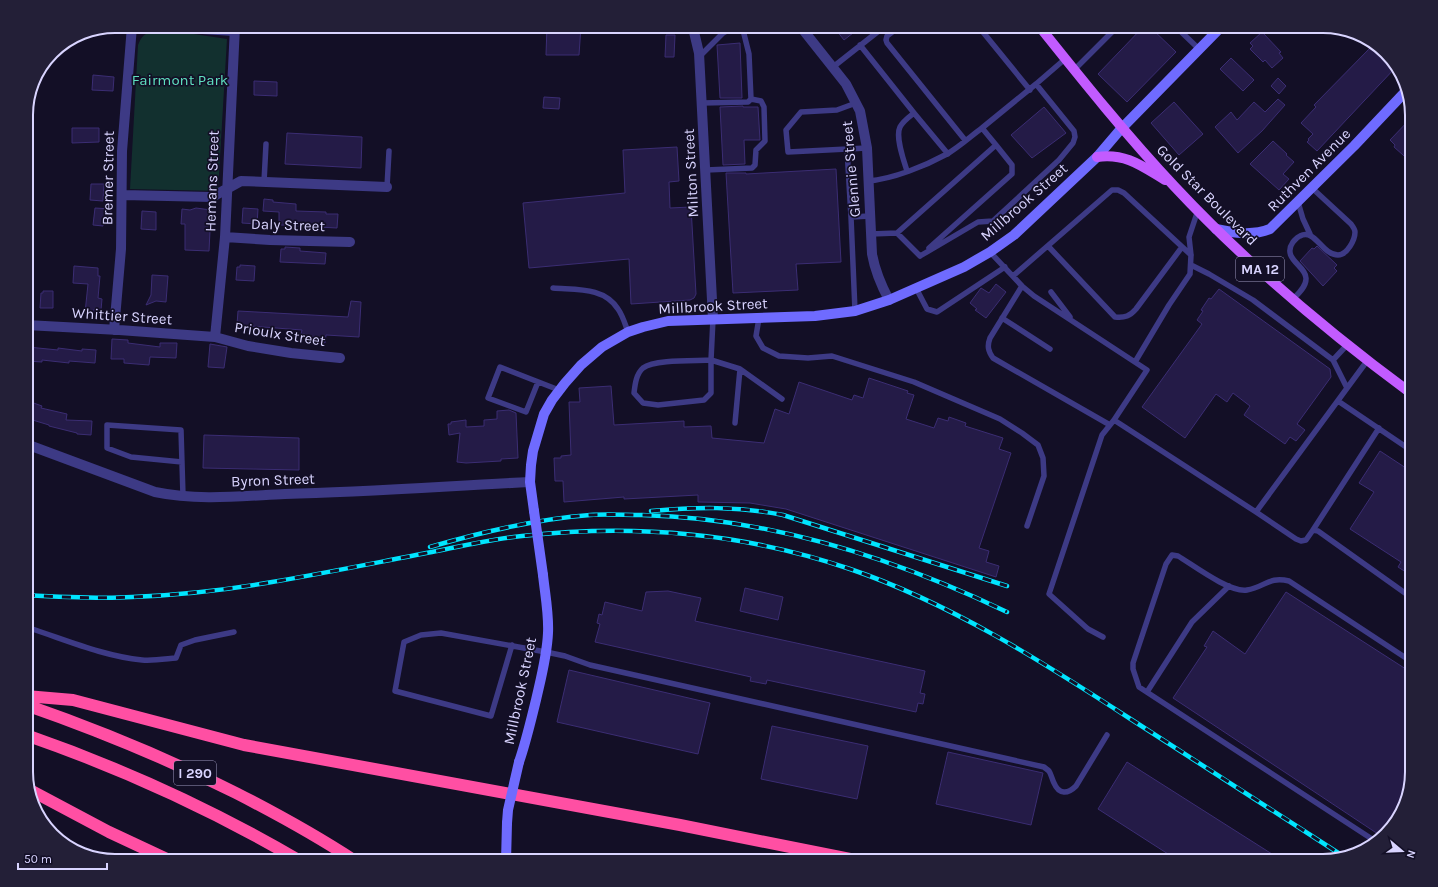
<svg xmlns="http://www.w3.org/2000/svg" width="1438" height="887" font-family="Karla,sans-serif">
<style>
.green{fill:#12302f}
.building{fill:#241b47;stroke:#3b2d73}
.lines{fill:none;stroke-linecap:round;stroke-linejoin:round}
.service{stroke:#3d3a85;stroke-width:5.5}
.minor{stroke:#3d3a85;stroke-width:10}
.secondary{stroke:#6f6bff;stroke-width:10}
.primary{stroke:#c25bff;stroke-width:10}
.motorway{stroke:#ff4fa3;stroke-width:12}
.rail-casing{stroke:#00e5ff;stroke-width:4.5}
.rail{stroke:#130f26;stroke-width:3;stroke-dasharray:9;stroke-linecap:butt}
.secondary-bridge{stroke:#6f6bff;stroke-width:10}
.labels{text-anchor:middle;stroke-width:3.5;stroke-linejoin:round;paint-order:stroke}
.shield{fill:#130f26;stroke:#9e99be;stroke-width:1}
.shield-label{font-size:14px;font-weight:bold;fill:#d9d4ff}
.park-label{font-size:15px;fill:#5fe0c0;stroke:#130f26}
.street-label{font-size:15px;fill:#d9d4ff;stroke:#130f26}
.rim{fill:none;stroke:#d9d4ff;stroke-width:2}
</style>
<rect width="100%" height="100%" fill="#130f26"/>
<!-- green -->
<path class="green" d="M151,32L194,34L227,39L218,191L130,189L138,45C141,38 143,34 151,32Z"/>
<!-- building -->
<path class="building" d="M547,26H581L579,55H546Z
M833,26H862L844,40Z
M1144,26H1149L1176,52L1127,102L1098,74Z
M1262,32L1281,52L1279,53L1283,58L1272,68L1265,60L1263,62L1250,49L1253,46L1250,43Z
M666,35H675L674,57H665Z
M740,43L742,98H720L717,45Z
M1371,47L1381,56L1384,54L1396,67L1317,151L1307,142L1309,140L1308,139L1313,134L1301,123L1316,107L1314,105Z
M1231,58L1254,80L1243,91L1220,69Z
M93,75L114,77L113,91L92,90Z
M1278,78L1286,86L1279,94L1271,86Z
M254,81L277,82V96L254,95Z
M544,97L560,98L559,109L543,108Z
M1278,99L1285,105L1262,131L1238,153L1215,127L1231,112L1237,120L1254,102L1265,112Z
M1174,102L1203,134L1179,155L1151,123Z
M743,106V107H758L760,140H744L745,164L723,165L720,107Z
M1044,107L1066,133L1032,158L1011,135Z
M1412,117V163L1394,147L1395,145L1390,140Z
M72,128H99V142L72,143Z
M287,133L362,137L361,168L285,164Z
M1273,141L1287,154L1286,155L1294,162L1283,174L1289,179L1279,190L1250,164Z
M677,147L679,181L669,182L670,208L691,207L696,294L694,298L690,300L631,304L629,259L529,268L523,203L625,193L623,150Z
M836,169L841,262L796,264L798,290L733,293L726,173H746V174Z
M91,184H104L103,201L90,200Z
M264,199L273,200V202L296,204V211L326,212V214H338L337,228L281,225V221H279V212L263,211Z
M95,208L111,209L110,222L103,221V226L93,225Z
M196,208L211,210L209,251L185,250V224H181L182,209L190,210Z
M243,208L258,209L257,224L242,223Z
M142,211L156,212V230L141,229Z
M1317,246L1337,265L1334,268L1337,271L1323,286L1300,261L1312,248L1314,249Z
M285,247L300,248V251L326,253L325,264L280,262L281,249H285Z
M240,265L255,266L254,281L236,280L237,267H240Z
M74,266L98,268V276H100L98,298L102,299L101,310L94,309V313H85L88,284L73,283Z
M152,275L168,276L166,302L156,301L146,305L151,295Z
M996,284L1006,292L986,318L975,310L977,309L970,303L981,288L989,293Z
M1219,289L1330,369L1331,377L1297,424L1305,430L1296,441L1290,437L1285,444L1244,415L1250,406L1233,393L1227,402L1216,394L1185,438L1142,407L1202,324L1197,320L1203,311L1201,310L1209,298L1211,299Z
M43,291H53V308H40L41,293H43Z
M351,301L361,302L359,337L326,335L325,343H316V337L305,336V334H301L302,330L237,325L238,311L348,317Z
M112,339L128,340V343L160,347V343H177L176,358L150,357L149,365L124,363V359H111Z
M210,344L227,347L224,368L208,367Z
M28,347L58,350V348L82,351V349L96,350L95,363L69,361V363L42,360V362L27,361Z
M869,378L908,391L907,393L914,395L906,419L934,428L938,418L948,421L949,417L966,423L965,426L1003,438L999,449L1011,453L979,548L989,551L986,562L999,566L996,577L786,509L750,503L698,502V495L624,499V497L564,502L563,481H555L554,458H561V456L571,455L569,402H580L579,388L611,386L614,425L684,421V427L711,426L712,438L764,443L775,409L789,414L799,382L852,400L854,395L863,398Z
M28,401L42,406L41,408L67,414L66,420L92,421L91,435L77,434V433L49,426V425L26,418V407Z
M509,410L516,413L518,458L501,459V461L466,463L457,462L460,433L449,435L448,424H451V422L466,420V427L484,426V420L497,419V411Z
M204,435L299,438V470L203,468Z
M1380,451L1412,472V576L1398,567L1401,562L1350,529L1374,492L1359,483Z
M745,588L783,597L778,620L740,611Z
M668,591L701,598L695,621L925,671L920,693L925,694L923,704L918,703L916,712L767,680L766,684L750,681L751,677L595,642L600,624L597,623L599,614L602,615L605,602L642,611L646,592Z
M1286,592L1412,673V772L1410,778L1405,787L1408,788L1400,817L1381,836L1173,698L1207,647L1204,646L1213,631L1245,654Z
M569,670L710,703L698,754L557,722Z
M772,726L868,746L857,799L761,779Z
M948,752L1043,773L1031,825L936,804Z
M1127,762L1283,861H1179L1098,809Z"/>
<g class="lines">
<!-- service -->
<path class="service" d="M721,26L723,33
M900,26L887,36L886,40L887,43L965,140
M978,26L1030,90
M1175,26L1199,49
M1046,35L1056,26
M860,45L914,113
M699,57L723,33L735,26
M833,67L885,26
M1074,70L1118,26
M702,103L748,102L751,99L749,54L742,26
M856,103L837,110L801,112L786,130L788,152L867,148
M847,149L851,217L870,216
M706,170L752,168L755,165L756,150L765,141L764,107L761,101L751,99
M907,171C904,161 895,137 900,127C903,121 909,117 914,113L948,154
M868,181C893,179 925,166 947,154C959,147 971,136 982,128
M264,182L266,144
M387,187L389,151
M1298,202L1303,219L1310,234
M851,217L855,311
M897,233L996,145L982,128L1036,84L1065,59
M871,234L897,233L920,256
M1048,246L1115,317C1125,318 1130,316 1136,309L1182,247
M929,248L1012,174V165L996,145
M990,252L1022,286L1034,296L1147,370L1114,420L1256,512L1367,361
M920,256L978,222L993,221L1059,160L1073,143L1075,137L1074,131L1036,84
M1191,265L1209,274L1253,300L1333,360L1347,388
M1013,276L1112,190H1118L1124,193L1191,255
M1022,286L990,338C987,346 988,351 993,358L1110,425
M553,288C577,290 604,287 618,309C623,316 625,324 628,332
M916,288L927,309L937,312L1005,267
M1051,292L1070,317
M1293,299C1298,294 1306,287 1306,279C1307,266 1281,259 1293,242C1295,240 1297,237 1300,236C1315,228 1322,255 1338,255C1347,255 1355,240 1355,232C1355,229 1353,227 1351,224L1312,188
M759,318L756,336L763,348L779,356L808,358L832,356L914,382L1000,419L1022,433L1038,445L1043,458L1044,476L1027,526
M1002,318L1050,349
M713,319L711,360L740,369L735,423
M711,360V393L704,400L658,405L643,403L634,393C635,385 636,374 643,368C655,359 695,361 711,360Z
M1333,360L1347,345
M1135,362L1169,305L1190,274L1191,255L1189,237L1198,210
M740,369L782,399
M538,382L526,412L488,398L500,367L559,390
M1338,401L1412,451
M182,462L131,457L107,448V425L181,430L183,496
M1256,512L1296,539L1301,541L1306,540L1313,530L1318,531L1412,598
M1313,530L1379,428
M26,627C64,639 102,656 142,660C153,661 165,659 176,658L181,645L195,640L234,632
M1103,637L1088,629L1049,594L1102,435L1114,420
M512,645L491,716L395,691L404,642L421,635L441,633L546,652L565,656L590,665L1044,767C1045,768 1048,770 1049,771C1051,774 1052,779 1054,783C1059,795 1068,794 1076,786L1107,735
M1147,692L1192,622L1229,586
M1375,841L1139,687L1133,669V663L1166,564L1172,555L1178,556C1193,565 1230,593 1247,590C1265,587 1269,576 1289,581L1412,662"/>
<!-- minor -->
<path class="minor" d="M155,26L234,31
M395,26H396
M690,26L694,32L699,53L713,319
M800,26L846,84L860,111L867,148L872,254C875,271 881,285 889,300
M123,195L212,197L241,181L387,187
M225,237L270,240L350,242
M26,325L119,330L215,337L248,346L291,353L340,358
M114,330L121,249L122,151L132,26
M215,337L225,237L235,26
M26,444L155,492C198,501 242,496 285,494C367,492 448,486 530,482"/>
<!-- secondary -->
<path class="secondary" d="M1216,229C1234,233 1252,236 1270,229L1354,146L1406,91
M534,511L530,482L531,465L533,451L544,414L552,400L565,383L581,365L602,347L628,332L643,327L668,321L815,316L855,311L889,300L964,267L990,252L1014,235L1097,157L1120,130L1222,26
M519,762C526,742 531,720 536,700C541,678 547,656 548,633C549,614 545,594 543,575
M506,861L507,823"/>
<!-- primary -->
<path class="primary" d="M1039,26C1083,81 1127,136 1175,187C1247,264 1328,332 1412,394
M1097,157C1126,153 1142,166 1165,180"/>
<!-- motorway -->
<path class="motorway" d="M26,696L73,700L244,745L680,825L860,861
M26,705C98,730 168,759 236,793C277,814 317,836 355,861
M26,735C121,768 213,810 300,861
M30,790L109,832L171,861"/>
<defs>
<path id="rail" d="M651,511C696,507 738,506 783,515L1007,586
M430,547C482,532 536,519 590,515C607,514 624,515 642,515C768,518 894,558 1007,612
M26,595C61,597 97,599 132,597C179,595 226,590 272,582C326,573 379,562 432,552C462,546 492,539 522,536C632,524 745,533 850,569C950,603 1041,661 1129,718C1201,764 1272,810 1343,856"/>
</defs>
<!-- rail casing -->
<use href="#rail" class="rail-casing"/>
<!-- rail -->
<use href="#rail" class="rail"/>
<!-- secondary-bridge -->
<path class="secondary-bridge" d="M534,511L543,575
M507,823L508,810L519,762"/>
</g>
<g class="labels">
<!-- shield labels -->
<g class="shield">
<rect x="1236" y="257" width="48" height="24" rx="3"/>
<rect x="174" y="761" width="42" height="24" rx="3"/>
</g>
<g class="shield-label">
<text x="1260" y="274">MA 12</text>
<text x="195" y="778">I 290</text>
</g>
<!-- park labels -->
<g class="park-label">
<text x="180" y="85">Fairmont Park</text>
</g>
<!-- street labels -->
<g class="street-label">
<text transform="translate(851 169) rotate(-95)" y="5">Glennie Street</text>
<text transform="translate(1309 170) rotate(-45)" y="5">Ruthven Avenue</text>
<text transform="translate(691 173) rotate(-93)" y="5">Milton Street</text>
<text transform="translate(108 178) rotate(-89)" y="5">Bremer Street</text>
<text transform="translate(212 181) rotate(-88)" y="5">Hemans Street</text>
<text transform="translate(1207 195) rotate(45)" y="5">Gold Star Boulevard</text>
<text transform="translate(1024 202) rotate(-41)" y="5">Millbrook Street</text>
<text transform="translate(288 225) rotate(2)" y="5">Daly Street</text>
<text transform="translate(713 306) rotate(-3)" y="5">Millbrook Street</text>
<text transform="translate(122 316) rotate(4)" y="5">Whittier Street</text>
<text transform="translate(280 334) rotate(9)" y="5">Prioulx Street</text>
<text transform="translate(273 480) rotate(-2)" y="5">Byron Street</text>
<text transform="translate(520 691) rotate(-78)" y="5">Millbrook Street</text>
</g>
</g>
<!-- crop -->
<path d="M0 0H1438V887H0ZM115 33H1323A82 82 0 0 1 1405 115V772A82 82 0 0 1 1323 854H115A82 82 0 0 1 33 772V115A82 82 0 0 1 115 33Z" fill="#231f37" fill-rule="evenodd"/>
<path class="rim" d="M115 33H1323A82 82 0 0 1 1405 115V772A82 82 0 0 1 1323 854H115A82 82 0 0 1 33 772V115A82 82 0 0 1 115 33Z"/>
<!-- north arrow -->
<g transform="translate(1402 851) rotate(109)" stroke="#130f26" stroke-width="3" paint-order="stroke">
<path d="M0-3L7 15L0 10L-7 15Z" fill="#d9d4ff"/>
<text y="-6" font-size="11" font-weight="bold" text-anchor="middle" fill="#d9d4ff">N</text>
</g>
<!-- scale -->
<path d="M18 863v6h89v-6" fill="none" stroke="#d9d4ff" stroke-width="2"/>
<text x="24" y="863" font-size="12" fill="#d9d4ff" stroke="#130f26" stroke-width="3" paint-order="stroke">50 m</text>
</svg>
